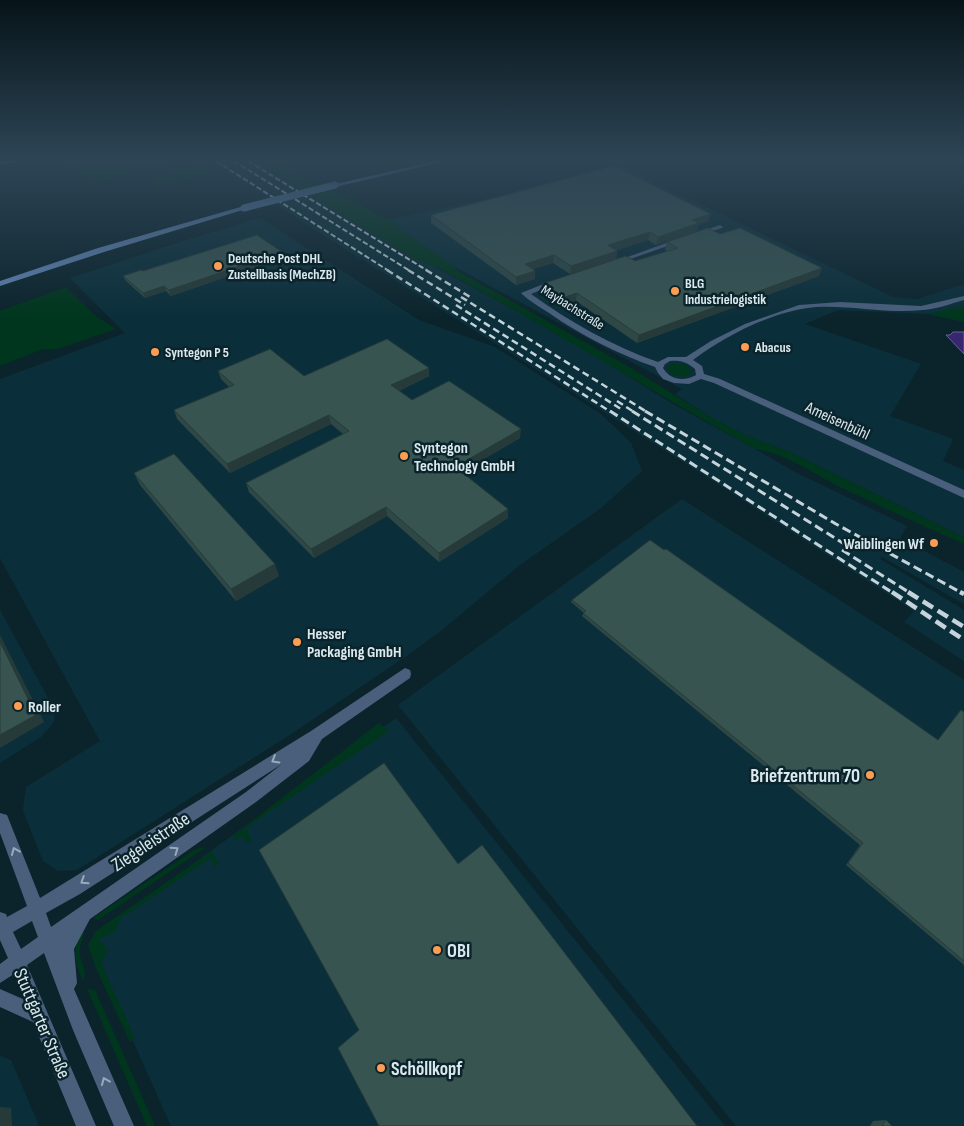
<svg xmlns="http://www.w3.org/2000/svg" width="964" height="1126" font-family="'Sofia Sans Condensed',sans-serif">
<style>
.built{fill:#0b2f3a}
.green{fill:#00361d}
.water{fill:#392670;stroke:#696096}
.lines{fill:none;stroke-linecap:round;stroke-linejoin:round}
.street{fill:#495f7c;fill-rule:evenodd}
.secondary{fill:#5f82b1;fill-rule:evenodd}
.rail-far3{stroke:#c4d4da;stroke-width:2;stroke-dasharray:5.5 2.5;stroke-linecap:butt}
.rail-far2{stroke:#c4d4da;stroke-width:2.5;stroke-dasharray:7 4;stroke-linecap:butt}
.rail-far1{stroke:#c4d4da;stroke-width:3;stroke-dasharray:9 4.5;stroke-linecap:butt}
.rail{stroke:#c4d4da;stroke-width:4.5;stroke-dasharray:12 5.5;stroke-linecap:butt}
.secondary-bridge{stroke:#5f82b1;stroke-width:7}
.wall{fill:#2f4846}
.shaded-wall{fill:#263b39}
.building{fill:#375451;stroke:#263b39}
.oneway{stroke:#99abbb}
.poi-dot{fill:#fc9d53;stroke:#0b242c;stroke-width:2}
.labels{text-anchor:middle;stroke-width:5;stroke-linejoin:round;paint-order:stroke}
.far-poi-label{font-size:14px;font-weight:bold;fill:#dae9ee;stroke:#0b242c;text-anchor:start}
.far-street-label{font-size:14px;fill:#dae9ee;stroke:#0b242c}
.street-label{font-size:16px;fill:#dae9ee;stroke:#0b242c}
.poi-label{font-size:16px;font-weight:bold;fill:#dae9ee;stroke:#0b242c;text-anchor:start}
.near-poi-label{font-size:19px;font-weight:bold;fill:#dae9ee;stroke:#0b242c;text-anchor:start}
.near-street-label{font-size:19px;fill:#dae9ee;stroke:#0b242c}
</style>
<rect width="100%" height="100%" fill="#0b242c"/>
<!-- built -->
<path class="built" d="M210,161H253L415,259L428,263L564,337L673,404L755,449L795,472L907,526L900,538L964,572V604L882,557L880,559L964,610V661L904,622L914,611L715,482L320,233Z
M617,164L893,297L917,299L964,284V322L928,314L838,310L805,324L921,364L890,416L953,439L943,461L964,470V537L792,453L745,435L712,418L675,394L682,389L447,263L388,220L499,196Z
M260,218L419,320L495,347L601,414L631,443L642,471L601,508L520,565L442,630L408,655L294,732L77,870L58,871L43,861L23,810L26,787L100,741L0,558V379L125,333L70,278L183,241Z
M682,499L964,680V1126H736L398,705Z
M0,610L55,711L54,722L41,737L0,763Z
M396,718L725,1126H171L92,949L101,930Z
M0,1056L11,1060L39,1126H0Z"/>
<!-- green -->
<path class="green" d="M60,161H178L91,184Z
M278,162L388,220L456,268V270L629,367L712,418L745,435L792,453L964,537V544C923,526 882,507 842,488C814,474 786,453 755,449C648,389 544,325 437,267L415,259L262,166Z
M200,164L215,172L159,187L146,178Z
M66,287L93,314L116,329L58,349H43L0,366V311Z
M964,306V322L928,314Z
M671,363L687,365L692,372L685,377L672,375L667,369Z
M379,723L389,731L246,828L252,841L247,843L243,836L235,840L233,836Z
M200,848H205L98,920L93,918L194,850Z
M212,851L219,864L215,867L211,858L120,919L115,932L99,939L108,949L101,963L135,1038L130,1042L96,968L88,945L96,931Z
M83,928C86,937 79,943 80,953C80,965 88,967 83,981C74,961 72,947 83,928Z
M87,989L95,990L155,1126H147Z"/>
<!-- water -->
<path class="water" d="M953,332H964V354L946,335H950Z"/>
<g class="lines">
<!-- street -->
<path class="street" d="M720,225L723,227L722,228L697,236L694,234Z
M680,238L682,239V241L616,264L611,263Z
M551,281L558,283L531,294C570,322 612,346 658,362L668,357H686L711,341L745,324L799,305L840,302L921,306L964,296V300C950,304 937,309 923,310C888,314 851,305 816,307C775,310 725,336 693,360L702,366L704,374L720,379L964,490V498L714,383L701,379L689,384L674,383L663,379L658,373L655,367C618,354 582,336 549,313C540,307 529,301 521,293ZM670,361C680,360 687,362 695,369L696,375C684,382 670,380 663,368L665,364Z
M405,668L410,670L411,674L410,678L322,739L309,761L256,802L90,919L74,949L77,983L74,989L134,1126H114L73,1030L44,953L27,965L96,1126H76L33,1022L0,1007V989L25,1000L14,974L0,983V964L8,958L0,940V912L6,914L7,917L27,906L0,833V813L7,815L40,898L311,731ZM282,764L246,792L51,927L46,913L80,894ZM32,921L38,937L21,949L13,932Z"/>
<!-- secondary -->
<path class="secondary" d="M0,161H20L0,165Z
M435,161H446L335,187L332,185Z
M244,206L247,208L246,209L104,252L0,286V281L98,248Z"/>
<!-- rail-far3 -->
<path class="rail-far3" d="M216,161L389,271
M234,161L410,271
M248,161L428,271"/>
<!-- rail-far2 -->
<path class="rail-far2" d="M387,270L611,412
M408,270L465,305
M426,270L470,297
M461,297L647,412
M456,305L621,409
M617,401L634,412"/>
<!-- rail-far1 -->
<path class="rail-far1" d="M610,411L893,593
M632,411L854,550
M645,411L836,524L962,593
M842,550L910,593"/>
<!-- rail -->
<path class="rail" d="M892,592L964,640
M908,592L964,627
M960,592L964,594"/>
<!-- secondary-bridge -->
<path class="secondary-bridge" d="M244,208L335,185"/>
</g>
<!-- wall -->
<path class="wall" d="M431,215L709,221L698,225L697,231L656,245L648,240L617,250L616,259L570,274L553,263L533,269L535,271V279L516,285L431,223Z
M720,234L819,276L637,343L576,301L561,306L541,292L542,284L635,261L667,251L665,250L667,242Z
M282,252L284,257L171,296L166,291L145,298L126,281L123,276L143,271Z
M218,371L304,376H429L399,391L412,400L520,438L462,472L508,509V518L439,562L387,516L314,558L249,492L246,483L343,434L331,424L230,473L177,419L174,410L229,387L221,379Z
M134,473L279,576L236,601L140,485Z
M572,600L938,740L958,713L961,710L964,712V965L846,865L860,845L582,616L584,613L571,602Z
M886,1120L892,1126H870L873,1121Z"/>
<!-- shaded-wall -->
<path class="shaded-wall" d="M711,214L709,221L698,225L697,231L656,245L658,237L692,220Z
M650,232L648,240L607,253L608,245Z
M617,251L616,259L570,274L571,266Z
M282,252L284,257L171,296L169,290Z
M554,255L553,263L524,272L525,264Z
M822,268L819,276L637,343L639,335Z
M535,271V279L516,285V277Z
M164,286L166,291L145,298L143,293Z
M577,293L576,301L561,306L562,298Z
M429,368V376L392,394L391,385Z
M329,415L331,424L230,473L227,464Z
M521,429L520,438L455,476V467Z
M386,507L387,516L314,558L311,549Z
M508,509V518L439,562V553Z
M275,564L279,576L236,601L231,589Z
M0,635L44,722L0,748Z
M0,1107L11,1108L12,1126H0Z"/>
<!-- building -->
<path class="building" d="M614,166L711,214L692,220L699,223L658,237L650,232L608,245L617,251L571,266L554,255L525,264L535,271L516,277L431,215Z
M708,228L720,234L740,228L822,268L639,335L577,293L562,298L542,284L626,256L635,261L678,248L667,242Z
M257,235L282,252L169,290L164,286L143,293L123,276L141,270L143,271Z
M387,339L429,368L391,385L412,400L449,381L521,429L455,467L508,509L439,553L386,507L311,549L246,483L349,431L329,415L227,464L174,410L234,385L218,371L270,349L304,376Z
M174,454L275,564L231,589L134,473Z
M650,540L664,550L666,549L938,740L961,710L964,712V961L848,863L863,843L583,613L586,611L572,600Z
M0,642L36,715L0,735Z
M384,763L458,864L482,845L697,1126H379L338,1048L359,1030L259,850Z
M886,1120L892,1126H882Z"/>
<!-- one-way arrows -->
<defs><path id="oneway-chevron" d="M-2-3.5L2.5 0L-2 3.5" fill="none" stroke-width="1.6" stroke-linecap="round" stroke-linejoin="round" transform="scale(1.25)"/></defs>
<g class="oneway">
<use href="#oneway-chevron" transform="translate(275 760) rotate(149)"/>
<use href="#oneway-chevron" transform="translate(175 850) rotate(-35)"/>
<use href="#oneway-chevron" transform="translate(15 851) rotate(-113)"/>
<use href="#oneway-chevron" transform="translate(84 881) rotate(147)"/>
<use href="#oneway-chevron" transform="translate(105 1081) rotate(-113)"/>
</g>
<!-- sky -->
<linearGradient id="sky" x2="0" y2="1"><stop stop-color="#061418"/><stop offset="0.5" stop-color="#2e4556"/><stop offset="1" stop-color="#2e4556" stop-opacity="0"/></linearGradient>
<rect width="964" height="319" fill="url(#sky)"/>
<!-- markers -->
<g class="poi-dot">
<circle cx="218" cy="266" r="5"/>
<circle cx="675" cy="291" r="5"/>
<circle cx="745" cy="347" r="5"/>
<circle cx="155" cy="352" r="5"/>
<circle cx="404" cy="456" r="5"/>
<circle cx="934" cy="543" r="5"/>
<circle cx="297" cy="642" r="5"/>
<circle cx="18" cy="706" r="5"/>
<circle cx="870" cy="775" r="5"/>
<circle cx="437" cy="950" r="5"/>
<circle cx="381" cy="1068" r="5"/>
</g>
<g class="labels">
<!-- far-poi labels -->
<g class="far-poi-label">
<text x="228" y="263">Deutsche Post DHL<tspan x="228" dy="16">Zustellbasis (MechZB)</tspan></text>
<text x="685" y="288">BLG<tspan x="685" dy="16">Industrielogistik</tspan></text>
<text x="755" y="352">Abacus</text>
<text x="165" y="357">Syntegon P 5</text>
</g>
<!-- far-street labels -->
<g class="far-street-label">
<text transform="translate(573 307) rotate(32)" y="5">Maybachstraße</text>
</g>
<!-- street labels -->
<g class="street-label">
<text transform="translate(838 420) rotate(25)" y="6">Ameisenbühl</text>
</g>
<!-- poi labels -->
<g class="poi-label">
<text x="414" y="453">Syntegon<tspan x="414" dy="18">Technology GmbH</tspan></text>
<text x="924" y="549" text-anchor="end">Waiblingen Wf</text>
<text x="307" y="639">Hesser<tspan x="307" dy="18">Packaging GmbH</tspan></text>
<text x="28" y="712">Roller</text>
</g>
<!-- near-poi labels -->
<g class="near-poi-label">
<text x="860" y="782" text-anchor="end">Briefzentrum 70</text>
<text x="447" y="957">OBI</text>
<text x="391" y="1075">Schöllkopf</text>
</g>
<!-- near-street labels -->
<g class="near-street-label">
<text transform="translate(150 841) rotate(-34)" y="7">Ziegeleistraße</text>
<text transform="translate(43 1023) rotate(67)" y="7">Stuttgarter Straße</text>
</g>
</g>
</svg>
